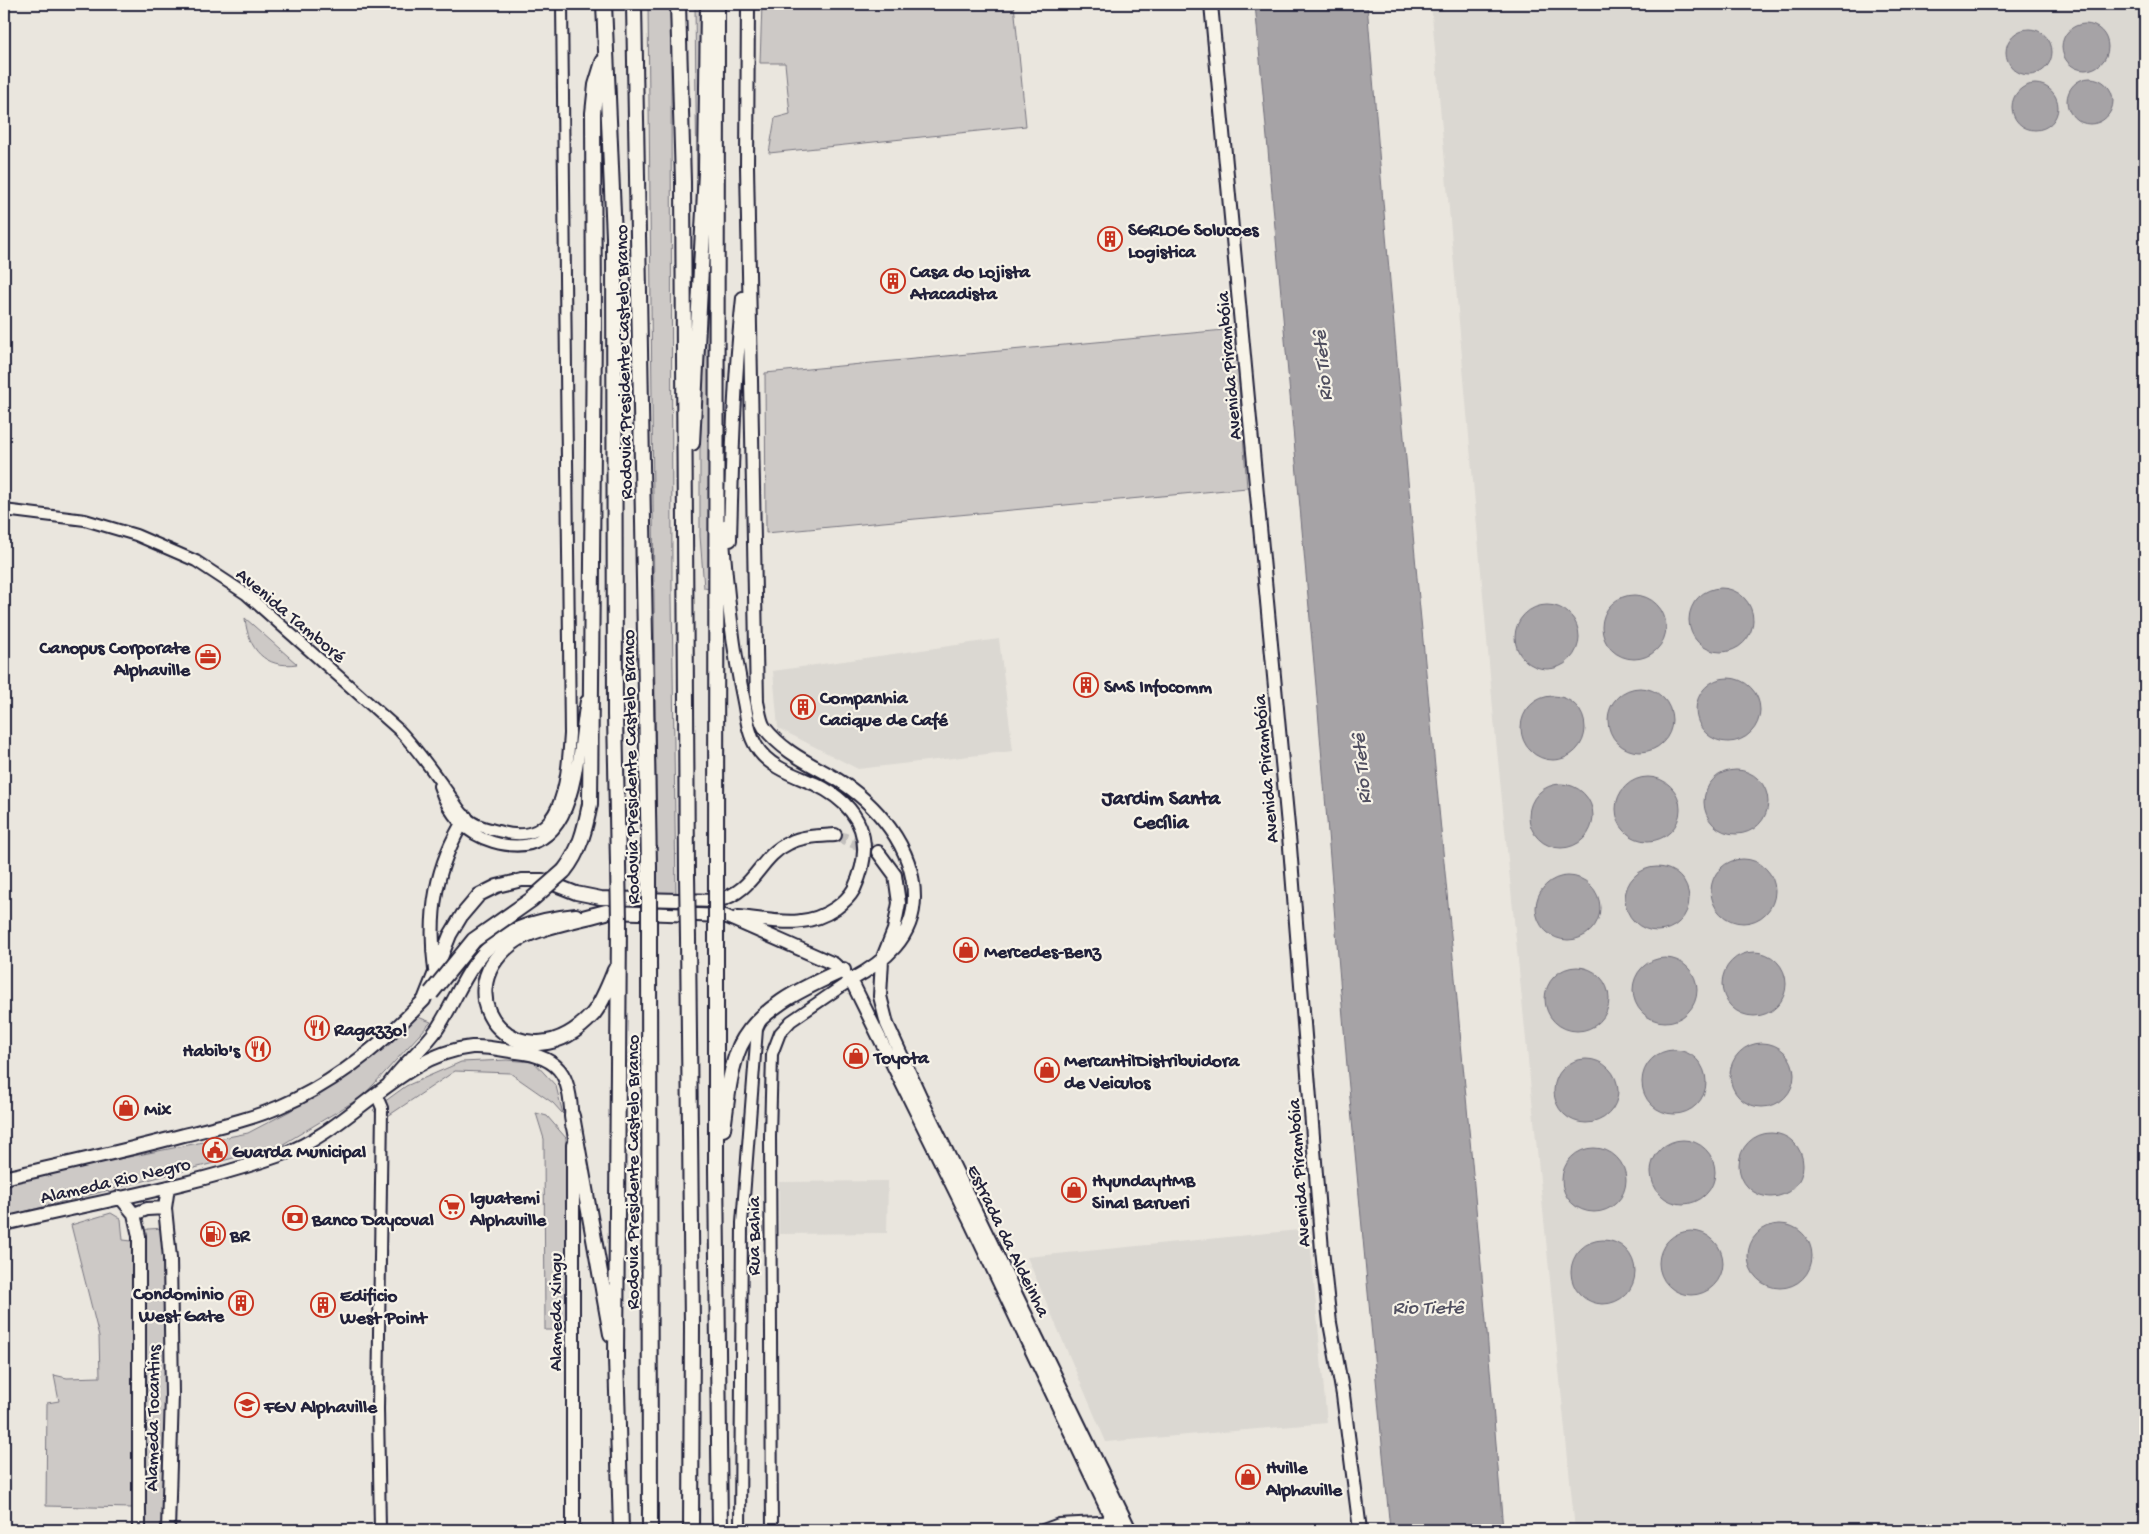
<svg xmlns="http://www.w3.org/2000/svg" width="2149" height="1534" font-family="'Gochi Hand',sans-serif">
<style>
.built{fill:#dbd8d2}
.green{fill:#cdc9c6;stroke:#787680}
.water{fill:#a6a3a6;stroke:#716f7b}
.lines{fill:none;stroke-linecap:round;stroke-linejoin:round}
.major-tunnel{stroke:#c2bfbd;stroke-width:12;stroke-dasharray:12 6;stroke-linecap:butt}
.minor-casing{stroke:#22223b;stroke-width:14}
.major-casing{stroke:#22223b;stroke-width:16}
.highway-casing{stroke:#22223b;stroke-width:18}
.minor{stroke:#f7f3e8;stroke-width:10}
.major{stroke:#f7f3e8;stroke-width:12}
.highway{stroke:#f7f3e8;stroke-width:14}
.highway-bridge-casing{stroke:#22223b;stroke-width:18;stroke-linecap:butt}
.highway-bridge{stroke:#f7f3e8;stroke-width:14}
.labels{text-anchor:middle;stroke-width:4.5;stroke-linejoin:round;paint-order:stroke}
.poi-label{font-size:19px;font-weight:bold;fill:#22223b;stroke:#f7f3e8;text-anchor:start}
.street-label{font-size:19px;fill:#22223b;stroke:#f7f3e8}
.water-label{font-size:20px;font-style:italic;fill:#504f60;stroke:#f7f3e8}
.quarter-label{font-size:21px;font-weight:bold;fill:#22223b;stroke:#f7f3e8}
</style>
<rect width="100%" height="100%" fill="#eae6de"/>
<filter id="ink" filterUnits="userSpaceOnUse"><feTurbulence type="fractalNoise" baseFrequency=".02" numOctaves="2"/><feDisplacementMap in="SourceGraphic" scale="10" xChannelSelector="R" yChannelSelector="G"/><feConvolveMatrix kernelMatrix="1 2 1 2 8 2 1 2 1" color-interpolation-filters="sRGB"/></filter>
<g filter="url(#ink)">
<!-- built -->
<path class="built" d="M1431,4H2145V1530H1575L1494,720Z
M999,639L1013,751L858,769L778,728L773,671Z
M888,1181L887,1233L779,1234V1182Z
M1309,1229L1327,1423L1106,1442L1027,1257Z"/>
<!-- green -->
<path class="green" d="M648,4H671V43L672,596L676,895L657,896Z
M695,4H704L697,196Z
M762,4H1014L1026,126L769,153L775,118L790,114L785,63H760Z
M714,135L710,589L704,588L700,536V449Z
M1235,329L1247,488L766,533L765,373Z
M245,618L297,664C265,669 248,649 245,618Z
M418,1017L431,1022L363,1096L280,1146L4,1217V1182L248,1133L290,1111L358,1066Z
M507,1060L534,1062L556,1086L563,1114L553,1103L510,1073L455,1071L382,1120L373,1110L406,1086L461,1062Z
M536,1113L547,1116L566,1138V1330H545L544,1139Z
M111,1213L121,1219L123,1240L132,1241V1508L46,1506L47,1403L59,1401L54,1375L67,1378L100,1377L99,1336L71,1225Z
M165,1228L168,1358L162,1530H145L144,1231L148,1229Z"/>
<!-- water -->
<path class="water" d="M1255,4H1367C1406,513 1464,1021 1503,1530H1390L1347,1066L1316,686Z
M2062 47a23 23 0 1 1 46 0a23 23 0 1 1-46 0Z
M2006 52a23 23 0 1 1 46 0a23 23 0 1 1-46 0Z
M2067 101a23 23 0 1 1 46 0a23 23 0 1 1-46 0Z
M2012 107a23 23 0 1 1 46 0a23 23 0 1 1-46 0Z
M1689 620a32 32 0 1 1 64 0a32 32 0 1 1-64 0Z
M1602 627a32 32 0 1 1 64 0a32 32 0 1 1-64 0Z
M1515 637a32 32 0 1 1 64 0a32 32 0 1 1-64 0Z
M1696 710a32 32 0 1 1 64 0a32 32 0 1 1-64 0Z
M1608 720a32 32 0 1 1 64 0a32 32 0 1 1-64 0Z
M1521 728a32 32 0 1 1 64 0a32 32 0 1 1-64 0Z
M1704 802a32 32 0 1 1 64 0a32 32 0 1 1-64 0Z
M1616 809a32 32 0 1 1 64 0a32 32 0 1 1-64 0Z
M1529 816a32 32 0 1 1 64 0a32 32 0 1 1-64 0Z
M1711 891a32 32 0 1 1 64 0a32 32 0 1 1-64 0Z
M1625 899a32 32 0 1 1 64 0a32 32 0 1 1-64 0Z
M1536 908a32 32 0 1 1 64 0a32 32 0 1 1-64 0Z
M1722 984a32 32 0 1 1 64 0a32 32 0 1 1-64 0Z
M1633 990a32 32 0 1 1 64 0a32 32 0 1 1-64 0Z
M1545 999a32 32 0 1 1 64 0a32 32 0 1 1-64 0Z
M1730 1075a32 32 0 1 1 64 0a32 32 0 1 1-64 0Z
M1642 1082a32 32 0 1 1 64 0a32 32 0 1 1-64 0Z
M1554 1091a32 32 0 1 1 64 0a32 32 0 1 1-64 0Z
M1739 1165a32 32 0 1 1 64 0a32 32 0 1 1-64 0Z
M1651 1172a32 32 0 1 1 64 0a32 32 0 1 1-64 0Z
M1562 1180a32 32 0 1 1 64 0a32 32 0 1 1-64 0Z
M1748 1256a32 32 0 1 1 64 0a32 32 0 1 1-64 0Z
M1659 1263a32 32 0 1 1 64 0a32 32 0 1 1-64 0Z
M1571 1272a32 32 0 1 1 64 0a32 32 0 1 1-64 0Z"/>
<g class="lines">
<!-- major-tunnel -->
<path class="major-tunnel" d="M835,835L878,852"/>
<defs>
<path id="minor" d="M4,510L85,520L136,535L196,561L246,594L399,730C417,749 432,770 447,791C453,799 459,811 467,818C476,827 491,829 502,832C564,848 567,776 570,734L562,4
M439,786C448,813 465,834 493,842C581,867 576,756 586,701
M376,1094L382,1108L378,1409L380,1530
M740,1530L742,1223L757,1029L761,1020
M772,1530L770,1137L772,1054L780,1033L791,1021L851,980
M1043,1530L1059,1524L1118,1521"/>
<path id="major" d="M1211,4L1290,847L1322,1250L1330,1323L1343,1395L1360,1530
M722,526C726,585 732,644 744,702C747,717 748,733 756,746C768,767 794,775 815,784C861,806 876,842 854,889C850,896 843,903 836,908C804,930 774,920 738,917
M730,540C732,460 734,379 743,298
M878,852L895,875L899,903L894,930L882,960L880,996L887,1024L925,1107L1130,1530
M610,912L725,916L834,964L851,980C884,962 914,938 914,897C914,847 876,803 835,778C809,763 783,752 764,727C760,721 759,710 757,702L747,166L748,4
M435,970C428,914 435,866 466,817
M851,980L971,1223L1117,1530
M389,1084C403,1064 423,1049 437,1029C451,1008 460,984 475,963C499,929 536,919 576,915
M4,1178C64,1164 125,1151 184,1135C216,1127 249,1120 279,1107C331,1085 380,1046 419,1005L424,1000L450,935L462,915L479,895L497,886L522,880H543L576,893L601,898L717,901C757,890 758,857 789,843C803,836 820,836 835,835
M120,1197L134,1214L139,1236V1530
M134,1214L147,1209L165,1208
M4,1224C97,1202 192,1186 283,1154C349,1131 401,1054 472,1047C486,1046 503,1050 517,1052C566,1057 570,1081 572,1125
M168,1530L172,1395L170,1258L165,1208L168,1187
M573,1530V1145"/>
<path id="highway" d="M604,4L614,237L615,715L618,864
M634,4L649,867
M678,4L683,182L687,876
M692,443L706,172L708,4
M564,871C580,851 585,829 590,804L594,323L593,113L596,85L603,62
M716,876L717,4
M606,912C582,919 530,928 512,943C440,999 524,1090 593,1014C603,1001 609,985 615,970
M619,922L616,1357L621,1530
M688,938L692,1326L691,1530
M716,940V1169L720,1530
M649,943L650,1530
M572,1116L611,1334
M723,1129C727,1102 729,1071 740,1046C759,1007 806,987 843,970"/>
</defs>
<!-- minor casing -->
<use href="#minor" class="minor-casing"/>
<!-- major casing -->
<use href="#major" class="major-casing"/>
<!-- highway casing -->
<use href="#highway" class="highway-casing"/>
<!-- minor -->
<use href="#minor" class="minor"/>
<!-- major -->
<use href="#major" class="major"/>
<!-- highway -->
<use href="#highway" class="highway"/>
<defs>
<path id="highway-bridge" d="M618,864L619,922
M687,876L688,938
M716,940V876
M649,943V867
M431,993L474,940L531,900L564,871"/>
</defs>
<!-- highway-bridge casing -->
<use href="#highway-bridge" class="highway-bridge-casing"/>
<!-- highway-bridge -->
<use href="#highway-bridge" class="highway-bridge"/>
</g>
</g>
<!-- icons -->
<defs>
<symbol id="building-ring" viewBox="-11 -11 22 22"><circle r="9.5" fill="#f7f3e8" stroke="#c8321e" stroke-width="1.5"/><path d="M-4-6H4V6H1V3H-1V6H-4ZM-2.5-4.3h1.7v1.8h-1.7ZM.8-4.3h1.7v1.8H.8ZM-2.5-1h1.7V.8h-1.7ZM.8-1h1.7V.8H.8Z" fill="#c8321e"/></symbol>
<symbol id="office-ring" viewBox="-11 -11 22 22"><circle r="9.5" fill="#f7f3e8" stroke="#c8321e" stroke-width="1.5"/><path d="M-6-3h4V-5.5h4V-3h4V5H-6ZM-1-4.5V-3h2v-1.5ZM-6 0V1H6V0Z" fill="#c8321e"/></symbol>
<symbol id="shop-ring" viewBox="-11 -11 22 22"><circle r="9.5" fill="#f7f3e8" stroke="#c8321e" stroke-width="1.5"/><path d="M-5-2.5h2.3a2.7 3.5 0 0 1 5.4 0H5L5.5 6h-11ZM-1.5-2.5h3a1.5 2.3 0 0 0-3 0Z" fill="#c8321e"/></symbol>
<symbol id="restaurant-ring" viewBox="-11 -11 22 22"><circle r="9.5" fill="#f7f3e8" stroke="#c8321e" stroke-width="1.5"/><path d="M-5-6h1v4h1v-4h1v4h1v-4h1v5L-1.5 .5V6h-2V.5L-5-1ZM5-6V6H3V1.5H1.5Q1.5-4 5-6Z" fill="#c8321e"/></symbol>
<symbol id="civic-ring" viewBox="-11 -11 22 22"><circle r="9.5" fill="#f7f3e8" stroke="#c8321e" stroke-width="1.5"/><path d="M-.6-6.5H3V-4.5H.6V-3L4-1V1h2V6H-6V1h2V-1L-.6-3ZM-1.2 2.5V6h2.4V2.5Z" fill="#c8321e"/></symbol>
<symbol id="supermarket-ring" viewBox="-11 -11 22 22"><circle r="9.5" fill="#f7f3e8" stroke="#c8321e" stroke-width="1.5"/><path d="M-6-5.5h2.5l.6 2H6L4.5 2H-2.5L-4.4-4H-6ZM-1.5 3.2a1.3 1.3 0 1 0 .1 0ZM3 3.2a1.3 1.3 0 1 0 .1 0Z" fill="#c8321e"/></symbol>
<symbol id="bank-ring" viewBox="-11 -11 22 22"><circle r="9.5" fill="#f7f3e8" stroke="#c8321e" stroke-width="1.5"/><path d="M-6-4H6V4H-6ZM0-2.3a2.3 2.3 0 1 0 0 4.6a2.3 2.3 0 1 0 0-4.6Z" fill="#c8321e"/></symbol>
<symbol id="fuel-ring" viewBox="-11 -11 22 22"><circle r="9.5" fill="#f7f3e8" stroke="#c8321e" stroke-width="1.5"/><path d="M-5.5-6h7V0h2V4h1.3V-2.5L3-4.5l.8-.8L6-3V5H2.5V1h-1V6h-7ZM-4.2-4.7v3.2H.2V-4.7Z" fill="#c8321e"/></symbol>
<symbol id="university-ring" viewBox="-11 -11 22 22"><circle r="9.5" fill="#f7f3e8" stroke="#c8321e" stroke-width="1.5"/><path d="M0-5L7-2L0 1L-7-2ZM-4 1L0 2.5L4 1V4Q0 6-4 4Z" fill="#c8321e"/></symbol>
</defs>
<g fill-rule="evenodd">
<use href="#building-ring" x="1096" y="225" width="28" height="28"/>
<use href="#building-ring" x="879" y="267" width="28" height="28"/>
<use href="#office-ring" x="194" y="643" width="28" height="28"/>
<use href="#building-ring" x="1072" y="671" width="28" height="28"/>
<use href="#building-ring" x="789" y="693" width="28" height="28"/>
<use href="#shop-ring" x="952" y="936" width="28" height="28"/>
<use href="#restaurant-ring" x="303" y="1014" width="28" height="28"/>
<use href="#restaurant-ring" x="244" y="1035" width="28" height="28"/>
<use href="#shop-ring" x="842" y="1042" width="28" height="28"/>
<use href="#shop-ring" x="1033" y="1056" width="28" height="28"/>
<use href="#shop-ring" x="112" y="1094" width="28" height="28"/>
<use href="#civic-ring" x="201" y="1136" width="28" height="28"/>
<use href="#shop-ring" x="1060" y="1176" width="28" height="28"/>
<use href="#supermarket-ring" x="438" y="1193" width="28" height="28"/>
<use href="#bank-ring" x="281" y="1204" width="28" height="28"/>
<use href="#fuel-ring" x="199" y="1220" width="28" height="28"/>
<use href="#building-ring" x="227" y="1289" width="28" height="28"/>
<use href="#building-ring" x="309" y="1291" width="28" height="28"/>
<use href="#university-ring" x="233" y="1391" width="28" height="28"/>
<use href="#shop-ring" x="1234" y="1463" width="28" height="28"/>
</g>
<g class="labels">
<!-- poi labels -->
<g class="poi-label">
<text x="1128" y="235">SGRLOG Solucoes<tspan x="1128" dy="22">Logistica</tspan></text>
<text x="910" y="277">Casa do Lojista<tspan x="910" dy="22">Atacadista</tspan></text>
<text x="190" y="653" text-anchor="end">Canopus Corporate<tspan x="190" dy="22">Alphaville</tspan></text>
<text x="1104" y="692">SMS Infocomm</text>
<text x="820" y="703">Companhia<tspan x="820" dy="22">Cacique de Café</tspan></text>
<text x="984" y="957">Mercedes-Benz</text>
<text x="334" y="1035">Ragazzo!</text>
<text x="240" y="1056" text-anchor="end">Habib's</text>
<text x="874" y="1063">Toyota</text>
<text x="1064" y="1066">MercantilDistribuidora<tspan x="1064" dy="22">de Veiculos</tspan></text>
<text x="144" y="1115">Mix</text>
<text x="232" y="1157">Guarda Municipal</text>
<text x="1092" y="1186">HyundayHMB<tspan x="1092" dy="22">Sinal Barueri</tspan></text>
<text x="470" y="1203">Iguatemi<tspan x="470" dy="22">Alphaville</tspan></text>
<text x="312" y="1225">Banco Daycoval</text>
<text x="230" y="1241">BR</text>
<text x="224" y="1299" text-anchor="end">Condominio<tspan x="224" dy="22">West Gate</tspan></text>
<text x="340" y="1301">Edificio<tspan x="340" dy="22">West Point</tspan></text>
<text x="264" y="1412">FGV Alphaville</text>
<text x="1266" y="1473">Hville<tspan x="1266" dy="22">Alphaville</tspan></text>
</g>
<!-- street labels -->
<g class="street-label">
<text transform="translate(622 362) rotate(-91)" y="7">Rodovia Presidente Castelo Branco</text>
<text transform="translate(1227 366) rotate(-95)" y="7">Avenida Pirambóia</text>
<text transform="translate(292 614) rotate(40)" y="7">Avenida Tamboré</text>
<text transform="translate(629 767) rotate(-91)" y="7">Rodovia Presidente Castelo Branco</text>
<text transform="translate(1264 769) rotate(-95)" y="7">Avenida Pirambóia</text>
<text transform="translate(631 1172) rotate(-90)" y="7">Rodovia Presidente Castelo Branco</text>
<text transform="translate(1297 1173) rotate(-94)" y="7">Avenida Pirambóia</text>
<text transform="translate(115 1179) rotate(-13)" y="7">Alameda Rio Negro</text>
<text transform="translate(752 1236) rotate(-90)" y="7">Rua Bahia</text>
<text transform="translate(1010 1240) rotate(64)" y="7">Estrada da Aldeinha</text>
<text transform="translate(554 1312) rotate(-90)" y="7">Alameda Xingu</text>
<text transform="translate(151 1418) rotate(-89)" y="7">Alameda Tocantins</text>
</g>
<!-- water labels -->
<g class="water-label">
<text transform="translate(1321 366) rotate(-95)" y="7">Rio Tietê</text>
<text transform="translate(1360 769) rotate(-95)" y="7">Rio Tietê</text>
<text x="1428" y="1313">Rio Tietê</text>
</g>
<!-- quarter labels -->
<g class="quarter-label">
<text x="1161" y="804">Jardim Santa<tspan x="1161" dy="24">Cecília</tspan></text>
</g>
</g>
<!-- margin -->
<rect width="2149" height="1534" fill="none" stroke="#f7f3e8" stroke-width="20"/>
<rect x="10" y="10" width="2129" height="1514" fill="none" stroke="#22223b" stroke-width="2" filter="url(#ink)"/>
</svg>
